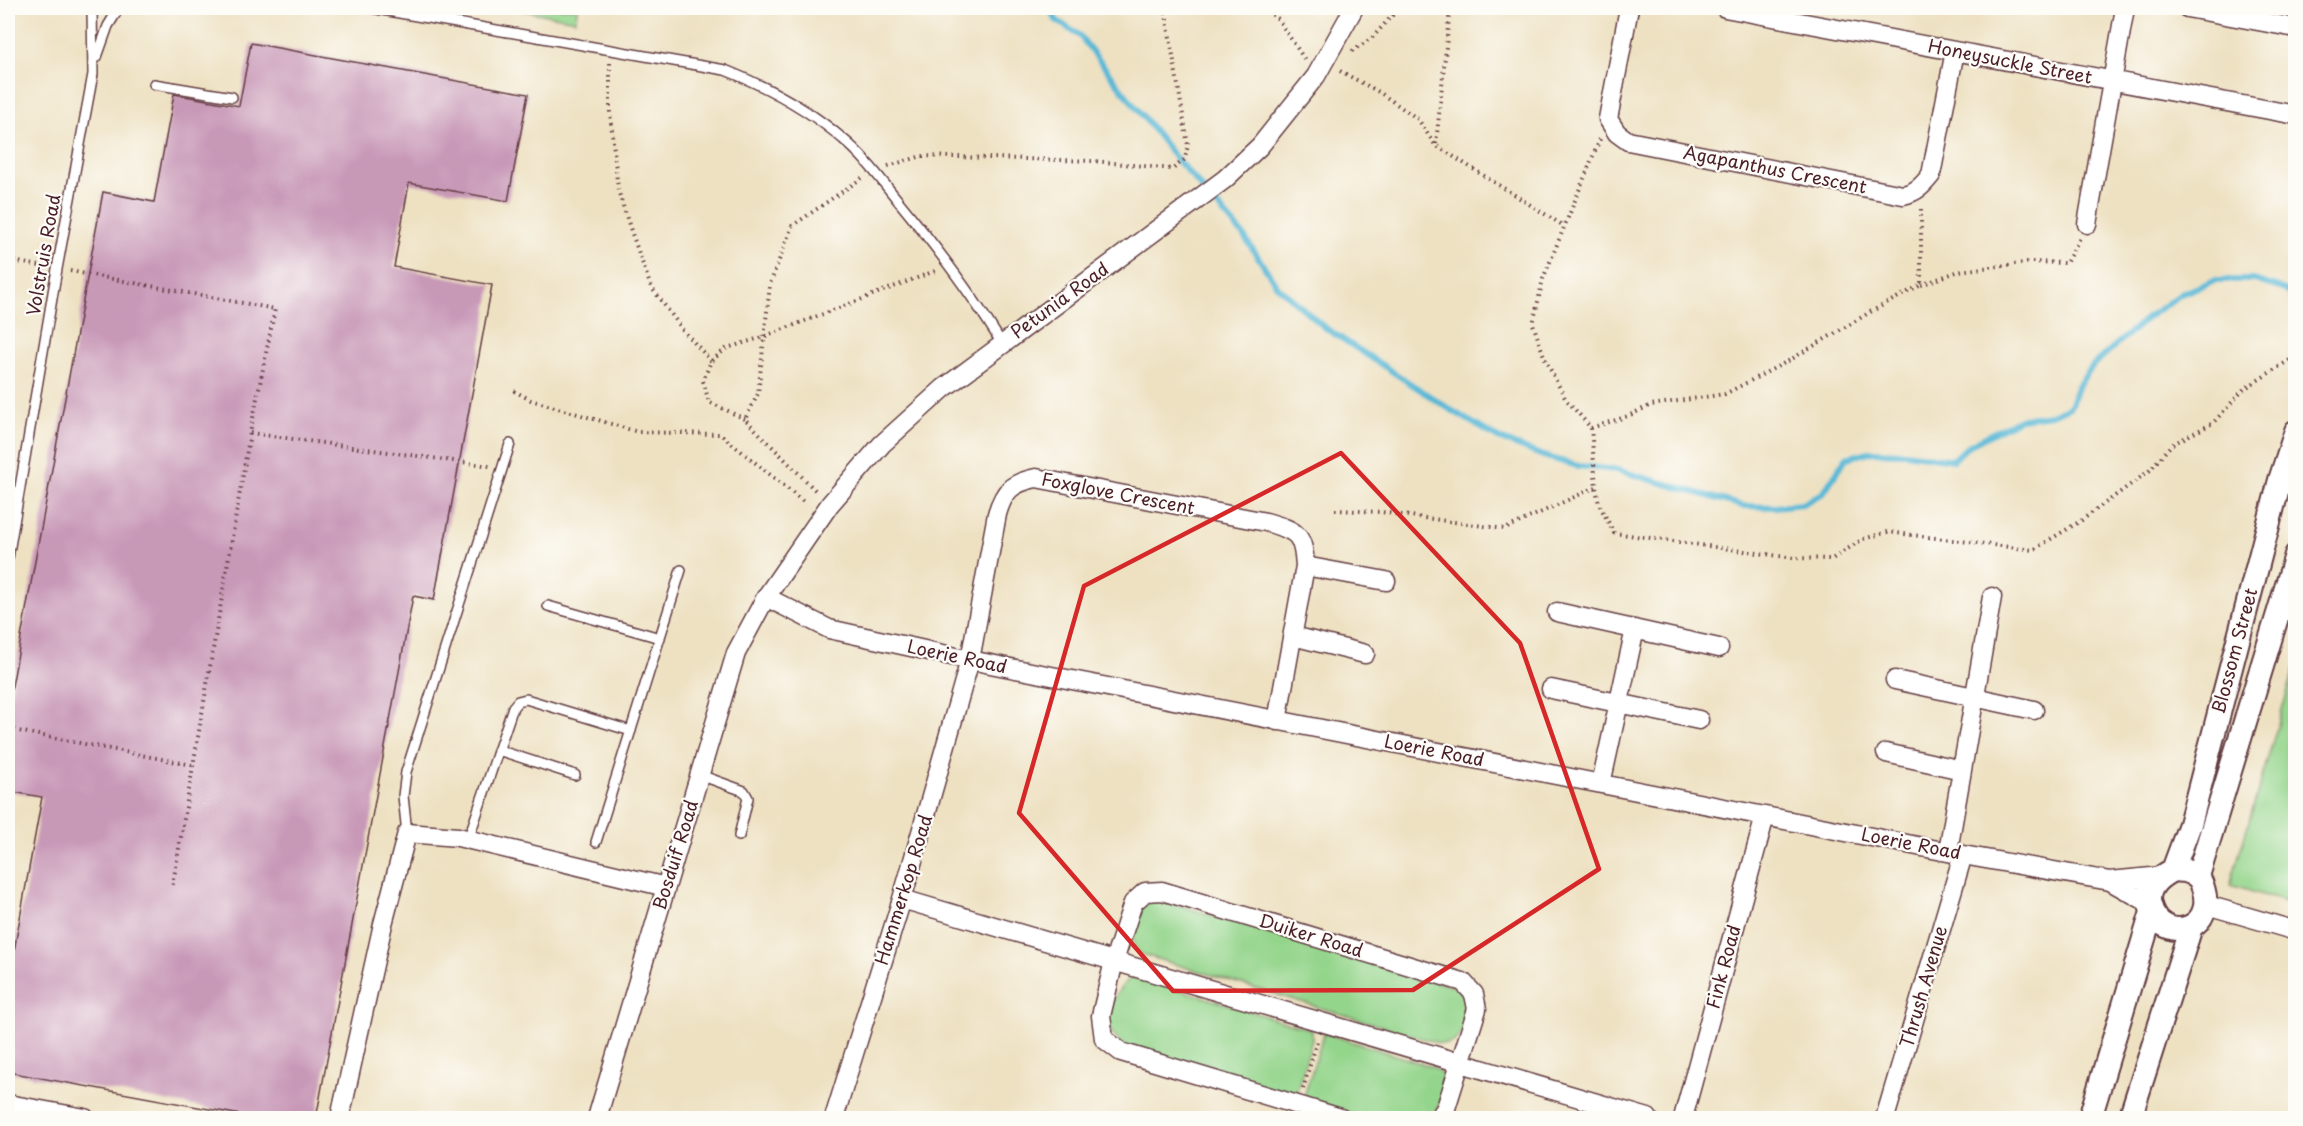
<svg xmlns="http://www.w3.org/2000/svg" width="2303" height="1126" font-family="'Playpen Sans',sans-serif">
<style>
.green{fill:#94d58c;stroke:#6f7a5c;stroke-width:1.5}
.lines{fill:none;stroke-linecap:round;stroke-linejoin:round}
.stream{stroke:#57b8d6;stroke-width:6}
.building{fill:#c898b7}
.service-casing{stroke:#633c42;stroke-width:12}
.minor-casing{stroke:#633c42;stroke-width:21}
.tertiary-casing{stroke:#633c42;stroke-width:26}
.path{stroke:#633c42;stroke-width:4;stroke-dasharray:1.5 4.5;stroke-linecap:butt}
.service{stroke:#fff;stroke-width:9}
.minor{stroke:#fff;stroke-width:18}
.tertiary{stroke:#fff;stroke-width:22}
.marked{fill:none;stroke:#d62828;stroke-width:4.5;stroke-linejoin:round}
.labels{text-anchor:middle;stroke-width:4.5;stroke-linejoin:round;paint-order:stroke}
.street-label{font-size:18px;fill:#4a1f2b;stroke:#fdfcf7}
</style>
<rect width="100%" height="100%" fill="#fdfcf7"/>
<filter id="ink" filterUnits="userSpaceOnUse"><feTurbulence type="fractalNoise" baseFrequency=".0167" numOctaves="2"/><feDisplacementMap in="SourceGraphic" scale="12" xChannelSelector="R" yChannelSelector="G"/><feConvolveMatrix kernelMatrix="1 2 1 2 8 2 1 2 1" color-interpolation-filters="sRGB"/></filter>
<filter id="wash" filterUnits="userSpaceOnUse"><feTurbulence type="fractalNoise" baseFrequency=".008" numOctaves="4" result="noise"/><feDisplacementMap in="SourceGraphic" scale="24" xChannelSelector="R" yChannelSelector="G"/><feGaussianBlur stdDeviation="1.35" result="paint"/><feColorMatrix in="noise" values="0 0 0 0 0 0 0 0 0 0 0 0 0 0 0 0 0 1.4 0 .05"/><feComposite in="paint" operator="in"/></filter>
<g filter="url(#wash)">
<rect width="100%" height="100%" fill="#eee1c2"/>
<!-- green -->
<path class="green" d="M509,8H578L575,20Z
M2295,667L2296,905H2295L2230,885Z
M1154,898L1458,988L1470,1002C1465,1020 1465,1046 1441,1044L1141,954L1134,946L1133,936L1142,906Z
M1131,978L1144,979L1312,1030V1040L1295,1097L1123,1045C1117,1039 1110,1033 1109,1025C1107,1008 1118,987 1131,978Z
M1324,1033L1433,1067L1445,1076V1089L1434,1118H1366L1305,1100V1093Z"/>
<g class="lines">
<!-- stream -->
<path class="stream" d="M1049,8L1056,20L1080,36L1174,156L1244,236L1277,286L1324,327L1451,410L1498,438L1543,456L1578,466L1617,470L1743,506L1775,507L1802,504L1823,493L1846,458L1869,452L1905,453L1953,460L1968,446L2020,419L2051,415L2070,407L2077,387L2094,364L2148,317L2181,294L2215,280H2254L2285,290L2296,298"/>
</g>
<g id="blocks">
<!-- building -->
<path class="building" d="M251,43L528,94L508,201L409,183L394,267L492,285L434,600L413,596L316,1119H263L8,1072V984L42,797L8,791V708L103,192L154,202L174,94L239,106Z"/>
</g>
</g>
<g filter="url(#ink)">
<use href="#blocks" fill-opacity="0" stroke="#633c42" stroke-width="1.5"/>
<g class="lines">
<defs>
<path id="service" d="M371,8L725,70C768,87 808,109 843,139C865,157 882,181 900,203C937,248 972,294 1002,344
M97,57L108,26L119,8
M154,84L232,97
M8,558L57,269L93,74L92,8
M548,606L660,638
M498,750L575,775
M700,775L744,791L748,798L739,836
M407,833L403,796L406,772L510,444
M468,840L513,707L518,701L526,699L631,731
M596,842L681,570"/>
<path id="minor" d="M1629,8L1608,119L1617,133L1628,141L1903,195C1917,192 1922,186 1931,175L1955,51
M1725,8L2296,115
M2187,8L2296,28
M2087,224L2125,8
M1305,566L1386,581
M766,597L829,629L970,660L1963,855L2110,881L2162,876
M1557,612L1719,648
M1293,636L1365,654
M1895,680L2034,710
M1551,689L1699,720
M1886,753L1962,770
M1601,784L1635,629
M1948,851L1992,597
M2110,881L2149,903
M902,899L1648,1118
M2207,905L2296,931
M8,1104L85,1118
M340,1118L383,924L407,833L458,837L666,887
M597,1118L736,653L766,597L830,504L882,444L944,388L1225,179L1260,146L1316,76L1354,8
M834,1118L902,899L970,660L997,514C1004,490 1012,483 1036,478L1266,522C1297,531 1303,533 1305,566L1277,721
M1341,1118L1121,1052L1104,1039L1101,1016L1114,961L1133,903L1145,892L1162,891L1463,982L1474,994L1477,1009L1446,1108L1439,1118
M1683,1118L1765,816
M1885,1118L1963,855"/>
<path id="tertiary" d="M2173,870L2190,824L2280,480L2296,431
M2173,870L2186,871L2198,876C2227,930 2161,948 2150,905C2145,888 2159,877 2173,870Z
M2198,876L2296,555
M2090,1118L2152,912
M2130,1118L2191,927"/>
</defs>
<!-- service casing -->
<use href="#service" class="service-casing"/>
<!-- minor casing -->
<use href="#minor" class="minor-casing"/>
<!-- tertiary casing -->
<use href="#tertiary" class="tertiary-casing"/>
<!-- path -->
<path class="path" d="M1262,8L1277,18L1305,60
M1352,51L1372,38L1399,8
M610,63V112L618,190L631,231L651,287L683,330L711,361
M1340,71L1379,92L1418,119L1435,145L1564,226
M1600,139L1543,279L1533,324L1545,359L1565,398L1591,428L1596,487L1599,504L1614,533L1794,558L1832,559L1863,539L1888,532L2033,550L2082,520L2149,471L2171,445L2213,423L2244,389L2296,356
M1436,144L1450,8
M888,166L922,156L1094,161L1173,169L1185,159L1188,145L1165,8
M8,260L45,267
M70,271L275,309L250,433L172,889
M1921,285L1959,271L2031,262L2066,263L2080,238
M514,391L531,400L638,432L720,434L805,503
M745,419L709,402L703,381L711,361L727,348L763,337L935,271
M1591,428L1628,416L1651,405L1725,394L1790,360L1872,311L1921,285V209
M250,433L490,466
M815,490L745,419L758,394L770,284L792,226L862,178
M1335,510L1381,512L1505,529L1596,487
M8,729L192,765
M1303,1089L1318,1038"/>
<!-- service -->
<use href="#service" class="service"/>
<!-- minor -->
<use href="#minor" class="minor"/>
<!-- tertiary -->
<use href="#tertiary" class="tertiary"/>
</g>
</g>
<!-- marked area -->
<path class="marked" d="M1341,453L1520,643L1599,869L1413,990L1173,991L1019,813L1084,586Z"/>
<g class="labels">
<!-- street labels -->
<g class="street-label">
<text transform="translate(2010 62) rotate(11)" y="6">Honeysuckle Street</text>
<text transform="translate(1775 170) rotate(11)" y="6">Agapanthus Crescent</text>
<text transform="translate(44 255) rotate(-80)" y="6">Volstruis Road</text>
<text transform="translate(1060 301) rotate(-36)" y="6">Petunia Road</text>
<text transform="translate(1118 494) rotate(11)" y="6">Foxglove Crescent</text>
<text transform="translate(2235 651) rotate(-75)" y="6">Blossom Street</text>
<text transform="translate(957 657) rotate(12)" y="6">Loerie Road</text>
<text transform="translate(1434 751) rotate(11)" y="6">Loerie Road</text>
<text transform="translate(1911 844) rotate(11)" y="6">Loerie Road</text>
<text transform="translate(676 855) rotate(-73)" y="6">Bosduif Road</text>
<text transform="translate(904 890) rotate(-73)" y="6">Hammerkop Road</text>
<text transform="translate(1311 936) rotate(17)" y="6">Duiker Road</text>
<text transform="translate(1724 967) rotate(-75)" y="6">Fink Road</text>
<text transform="translate(1924 987) rotate(-74)" y="6">Thrush Avenue</text>
</g>
</g>
<!-- margin -->
<rect width="2303" height="1126" fill="none" stroke="#fdfcf7" stroke-width="30"/>
</svg>
